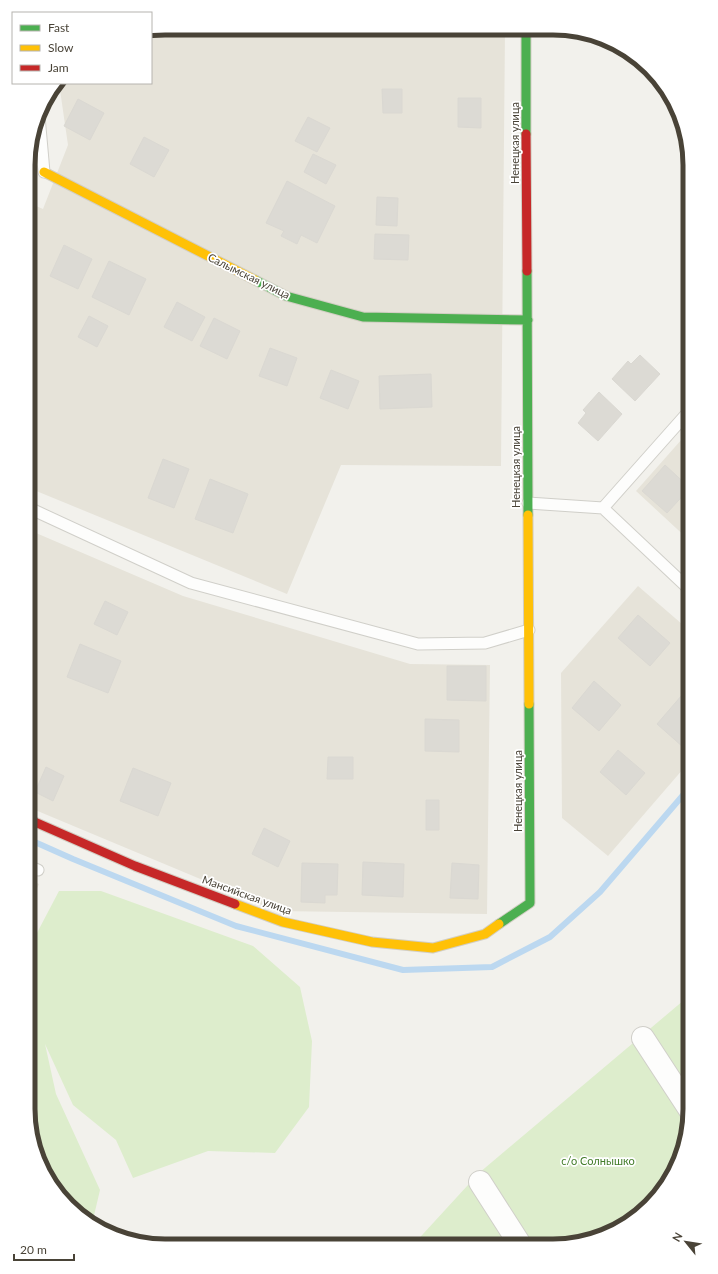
<svg xmlns="http://www.w3.org/2000/svg" width="718" height="1274" font-family="Lato,sans-serif">
<style>
.residential{fill:#e6e3d9}
.green{fill:#ddedcc}
.lines{fill:none;stroke-linecap:round;stroke-linejoin:round}
.stream{stroke:#bcd8f0;stroke-width:6}
.building{fill:#dcdad4;stroke:#dad8d2}
.lane-casing{stroke:#d0cfc9;stroke-width:13}
.street-casing{stroke:#d0cfc9;stroke-width:24}
.fast-casing{stroke:#d2cec3;stroke-width:11}
.slow-casing{stroke:#d2cec3;stroke-width:11}
.jam-casing{stroke:#d2cec3;stroke-width:11}
.lane{stroke:#fdfdfc;stroke-width:11}
.street{stroke:#fdfdfc;stroke-width:22}
.fast{stroke:#4caf50;stroke-width:9}
.slow{stroke:#ffc107;stroke-width:9}
.jam{stroke:#c62828;stroke-width:9}
.labels{text-anchor:middle;stroke-width:3.5;stroke-linejoin:round;paint-order:stroke}
.street-label{font-size:11px;fill:#494337;stroke:#fff}
.park-label{font-size:11px;fill:#427c29;stroke:#fff}
.rim{fill:none;stroke:#494337;stroke-width:5}
</style>
<rect width="100%" height="100%" fill="#f2f1ec"/>
<!-- residential -->
<path class="residential" d="M165,28L505,30L501,466L341,465L287,594L29,488V203L43,209L68,145L59,83H151V31Z
M690,430V541L636,491Z
M29,530L183,596L410,664L490,665L487,914L277,911L28,807Z
M638,586L690,631V761L608,856L562,818L561,673Z
M28,879L39,884L28,908Z"/>
<!-- green -->
<path class="green" d="M59,891H101L253,946L300,987L312,1041L309,1107L275,1153L208,1151L133,1178L116,1140L73,1105L45,1044L56,1094L100,1190L92,1224L75,1212L35,1154L28,1109V950Z
M690,995V1119L680,1161L662,1193L636,1218L598,1239L553,1246H412L479,1173Z"/>
<g class="lines">
<!-- stream -->
<path class="stream" d="M28,839L73,859L236,926L403,970L492,967L550,937L600,892L690,787"/>
</g>
<!-- building -->
<path class="building" d="M382,89H402V113H383Z
M458,98H481V128L458,127Z
M78,99L104,113L90,140L64,126Z
M308,117L330,128L317,152L295,141Z
M144,137L169,150L154,177L130,164Z
M313,154L336,165L326,184L304,172Z
M287,181L335,206L317,243L301,235L297,244L281,236L284,231L266,223Z
M377,197L398,198L397,226L376,225Z
M29,222L35,225L29,237Z
M375,234L409,235L408,260L374,259Z
M64,245L92,259L78,289L50,276Z
M109,261L146,279L129,315L92,297Z
M177,302L205,317L192,341L164,327Z
M89,316L108,326L97,347L78,337Z
M214,318L240,331L227,359L200,346Z
M270,348L297,358L287,386L259,376Z
M640,355L660,374L635,401L612,379L628,361L631,364Z
M331,370L359,381L348,409L320,398Z
M431,374L432,407L380,409L379,376Z
M599,392L622,414L598,441L578,423L586,413L583,410Z
M163,459L189,469L174,508L148,498Z
M665,465L690,488L667,513L642,491Z
M210,479L248,494L233,533L195,519Z
M105,601L128,612L117,635L94,624Z
M638,615L670,643L650,666L618,638Z
M80,644L121,661L108,693L67,677Z
M447,666H486V701L447,700Z
M594,681L621,705L599,731L572,708Z
M682,695L690,701V739L683,747L657,724Z
M425,719L459,720V752L425,751Z
M618,750L645,773L626,795L600,772Z
M328,757H353V779H327Z
M46,767L64,776L53,801L35,792Z
M133,768L171,783L158,816L120,801Z
M426,800H439V830H426Z
M264,828L290,841L278,867L252,854Z
M363,862L404,864L403,897L362,895Z
M302,863L338,864L337,895H325V903L301,902Z
M452,863L479,865L478,899L450,898Z"/>
<g class="lines">
<defs>
<path id="lane" d="M39,116L44,172
M528,503L603,508L690,590
M29,508L191,583L418,644L485,643L529,630
M603,508L690,410
M28,866L38,870"/>
<path id="street" d="M643,1038L690,1110
M480,1182L521,1246"/>
<path id="fast" d="M526,30V134
M527,271L528,515
M255,280L286,296L363,317L528,320
M499,924L530,903L529,704"/>
<path id="slow" d="M44,172L255,280
M528,515L529,704
M235,904L283,922L372,942L433,948L485,934L499,924"/>
<path id="jam" d="M526,134L527,271
M28,819L135,866L235,904"/>
</defs>
<!-- lane casing -->
<use href="#lane" class="lane-casing"/>
<!-- street casing -->
<use href="#street" class="street-casing"/>
<!-- fast casing -->
<use href="#fast" class="fast-casing"/>
<!-- slow casing -->
<use href="#slow" class="slow-casing"/>
<!-- jam casing -->
<use href="#jam" class="jam-casing"/>
<!-- lane -->
<use href="#lane" class="lane"/>
<!-- street -->
<use href="#street" class="street"/>
<!-- fast -->
<use href="#fast" class="fast"/>
<!-- slow -->
<use href="#slow" class="slow"/>
<!-- jam -->
<use href="#jam" class="jam"/>
</g>
<g class="labels">
<!-- street labels -->
<g class="street-label">
<text transform="translate(515 143) rotate(-90)" y="4">Ненецкая улица</text>
<text transform="translate(249 276) rotate(26)" y="4">Салымская улица</text>
<text transform="translate(516 467) rotate(-90)" y="4">Ненецкая улица</text>
<text transform="translate(518 791) rotate(-90)" y="4">Ненецкая улица</text>
<text transform="translate(247 895) rotate(20)" y="4">Мансийская улица</text>
</g>
<!-- park labels -->
<g class="park-label">
<text x="598" y="1165">с/о Солнышко</text>
</g>
</g>
<!-- crop -->
<path d="M0 0H718V1274H0ZM165 35H553A130 130 0 0 1 683 165V1109A130 130 0 0 1 553 1239H165A130 130 0 0 1 35 1109V165A130 130 0 0 1 165 35Z" fill="#fff" fill-rule="evenodd"/>
<path class="rim" d="M165 35H553A130 130 0 0 1 683 165V1109A130 130 0 0 1 553 1239H165A130 130 0 0 1 35 1109V165A130 130 0 0 1 165 35Z"/>
<!-- legend -->
<rect x="12" y="12" width="140" height="72" fill="#ffffff" stroke="#b6b4af"/>
<rect x="20" y="25" width="20" height="6" fill="#4caf50" stroke="#b6b4af"/>
<text x="48" y="32" font-size="12" fill="#494337">Fast</text>
<rect x="20" y="45" width="20" height="6" fill="#ffc107" stroke="#b6b4af"/>
<text x="48" y="52" font-size="12" fill="#494337">Slow</text>
<rect x="20" y="65" width="20" height="6" fill="#c62828" stroke="#b6b4af"/>
<text x="48" y="72" font-size="12" fill="#494337">Jam</text>
<!-- north arrow -->
<g transform="translate(686 1242) rotate(300)" stroke="#ffffff" stroke-width="3" paint-order="stroke">
<path d="M0-3L7 15L0 10L-7 15Z" fill="#494337"/>
<text y="-6" font-size="11" font-weight="bold" text-anchor="middle" fill="#494337">N</text>
</g>
<!-- scale -->
<path d="M14 1254v6h60v-6" fill="none" stroke="#494337" stroke-width="2"/>
<text x="20" y="1254" font-size="12" fill="#494337" stroke="#ffffff" stroke-width="3" paint-order="stroke">20 m</text>
</svg>
